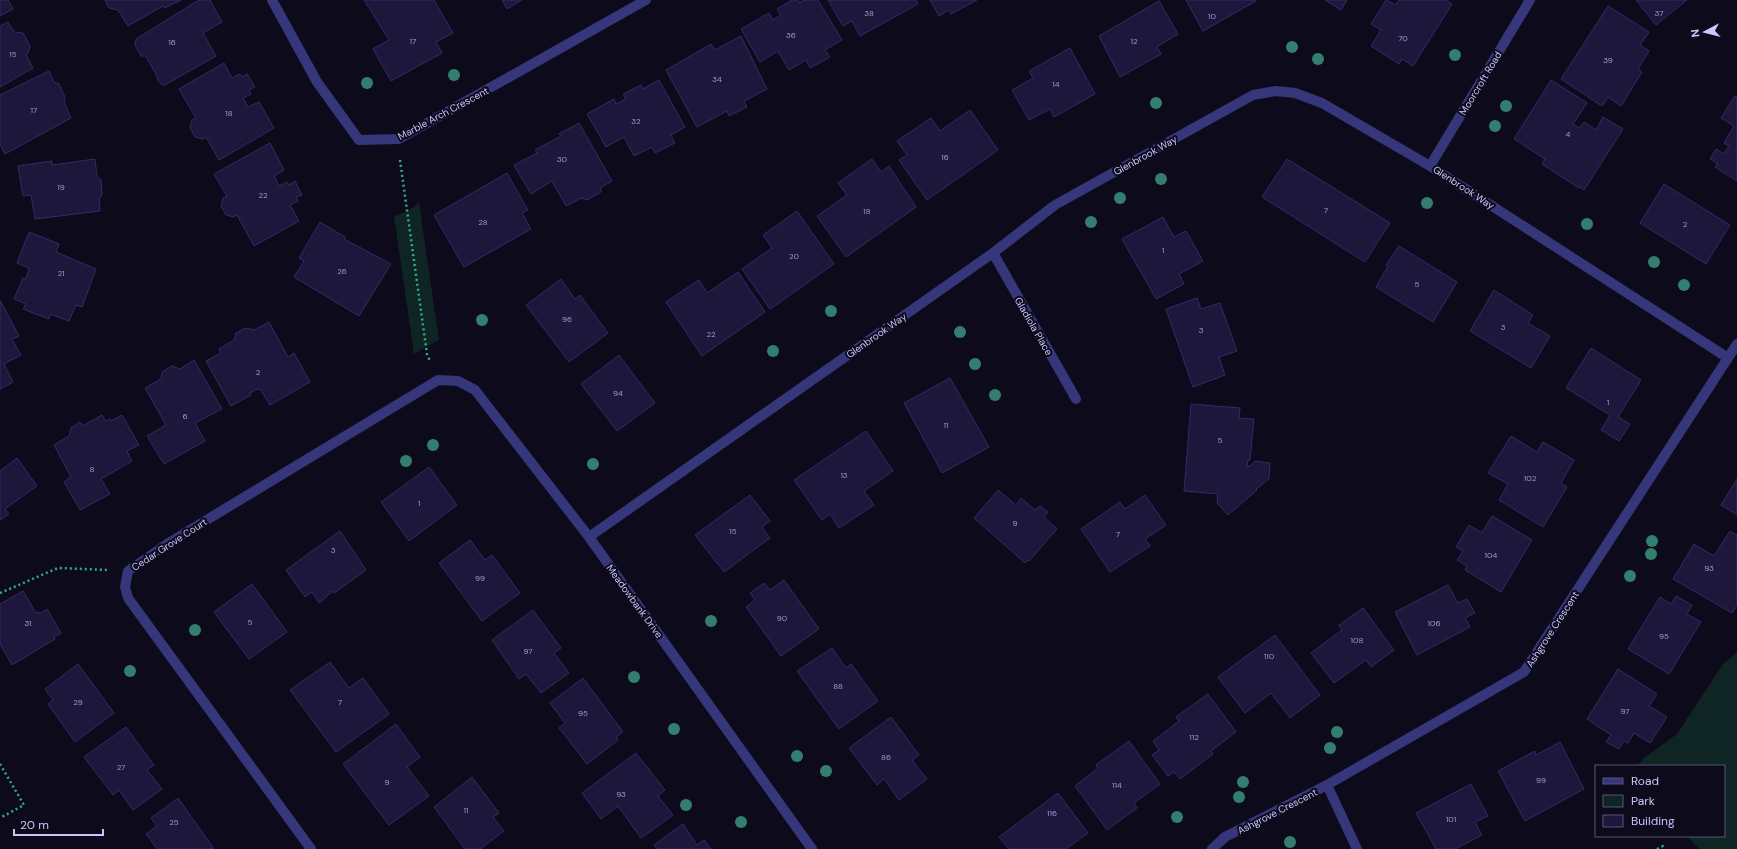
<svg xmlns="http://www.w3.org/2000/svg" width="1737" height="849" font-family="'DM Sans',sans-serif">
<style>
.green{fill:#0e2523}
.building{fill:#1d173c;stroke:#332a67}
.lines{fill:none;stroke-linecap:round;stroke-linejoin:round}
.path{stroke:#2eaa9e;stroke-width:2.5;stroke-dasharray:2 3;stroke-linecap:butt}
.minor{stroke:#36367a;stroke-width:10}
.tertiary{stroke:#36367a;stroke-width:10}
.tree{fill:#347e70}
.labels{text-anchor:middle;stroke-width:4;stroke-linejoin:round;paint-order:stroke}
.number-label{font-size:8px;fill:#9f9ace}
.street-label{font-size:10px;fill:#cac6fe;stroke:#0d0b1b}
</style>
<rect width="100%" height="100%" fill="#0d0b1b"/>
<!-- green -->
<path class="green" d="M419,203L439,340L414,354L394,216L406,212Z
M1737,653V849H1699L1687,836H1724V766H1637L1644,758L1677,734L1723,664Z"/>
<!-- building -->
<path class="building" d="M0,0H8L13,9L0,16Z
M105,0H181L165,8L163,6L128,26L118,10L109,8Z
M199,0H210L222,22L203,33L216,56L163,86L157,79L158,78L146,56H141L135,45L136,39Z
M364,0H434L453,33L436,42L442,53L391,81L373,49L389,40Z
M502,0H522L507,9Z
M792,0H798L799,3L804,0H818L842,40L825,50L830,57L810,68L806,60L789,70L778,51L760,62L741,29L769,13L773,20L781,15L777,9Z
M828,0H916L918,4L860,36L852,21L843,26Z
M930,0H977L951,14L949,10L939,16Z
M1186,0H1256V1L1203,31Z
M1325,0H1347L1341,10Z
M1386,0L1396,5L1399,0H1446L1452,4L1413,66L1402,59L1399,64L1371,46L1381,30L1371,24Z
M1636,0H1687L1656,25Z
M1159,1L1178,34L1157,47L1161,54L1120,77L1099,36Z
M1608,6L1649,32L1640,45L1649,51L1638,69L1642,72L1621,106L1608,97L1602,106L1561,79Z
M8,22L14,32L23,33L30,46L28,53L26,55L33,68L0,87V26Z
M741,36L767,89L744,101L747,107L729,116L727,111L697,127L666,70L711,44L715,50Z
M1070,48L1095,94L1054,117L1050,109L1029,120L1012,90L1033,78L1029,71Z
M224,63L232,78L240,74L242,77L247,74L255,87L249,90L251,94L243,98L248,107L259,102L274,128L219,160L206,137L203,139L195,137L190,128L192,120L196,118L179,89Z
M49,71L54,82L59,84L65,97L64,102L71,118L5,154L0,144V95Z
M659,80L685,127L671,135L675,143L655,153L652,147L634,156L624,137L606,147L587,114L614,99L616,104L626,99L623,94L641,85L643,89Z
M1551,80L1587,103L1573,124L1579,128L1584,122L1596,130L1603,117L1623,129L1584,190L1580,187L1579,188L1542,164L1545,159L1514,139Z
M1735,96L1737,97V181L1715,167L1718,164L1710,159L1716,149L1724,154L1729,146L1724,143L1734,126L1721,118Z
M970,110L998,150L927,200L899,160L907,155L897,141L931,118L940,131Z
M579,123L612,181L601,187V192L587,200L582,198L566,206L552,181L531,194L514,165L537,153L535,150L561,136L559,134Z
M270,143L284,170L274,176L279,186L287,182L289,185L295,181L302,195L296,197L298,201L290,205L299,221L254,246L237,215L233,217L226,215L221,206L223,198L227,196L214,174Z
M95,159L97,176L101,180L102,195L99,199L100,211L35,219L31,195L23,196L18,166L52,161V165Z
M872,159L881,172L889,166L916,207L846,257L817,216L847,195L838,183Z
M1287,159L1390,223L1365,262L1262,197Z
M507,173L528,210L522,213L531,229L464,267L434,215Z
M1664,184L1730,225L1706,264L1640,223Z
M797,211L834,264L770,309L742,269L772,248L763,235Z
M1163,217L1174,237L1186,231L1203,261L1179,274L1184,284L1156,299L1122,239Z
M320,222L345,237L344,239L391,264L359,316L294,277L304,261L299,258Z
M29,232L59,244L56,252L96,269L82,307L76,305L69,321L50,314L49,319L23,309L26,304L14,299L23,278L26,279L29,268L17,263Z
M1399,246L1457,282L1433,322L1376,287L1388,266L1386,265Z
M738,272L765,312L702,356L666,302L699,280L707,293Z
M561,279L575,299L580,295L608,333L569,362L526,305Z
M1494,290L1533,315L1528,323L1550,336L1531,368L1470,331Z
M1197,298L1201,309L1220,303L1237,351L1219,357L1225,375L1193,387L1166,309Z
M0,300L19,336L12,339L21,355L4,364L13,382L0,389Z
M269,322L288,357L294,353L310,382L270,405L260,389L257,390V389L250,393L251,395L231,406L206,361L221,353L219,349L234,340L236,333L246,328L254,330Z
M1591,348L1641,380L1618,417L1630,424L1619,441L1601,430L1610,415L1566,388Z
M619,355L655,403L617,431L581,384Z
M194,360L222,409L195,423L205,441L164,464L147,436L166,425L145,388L161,379L162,372L172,366L180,369Z
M950,378L989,447L942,473L904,403Z
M1191,404L1240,408L1239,418L1254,419L1250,460H1248L1247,466H1250L1255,461L1270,463L1269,479L1256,489L1257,490L1228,515L1217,503L1218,494L1184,491Z
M102,415L106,421L110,419L111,421L122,415L139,445L127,451L132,461L101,479L110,494L80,510L64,482L71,477L54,445L69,436L71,428L80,422L82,426Z
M866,431L893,471L864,491L874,505L839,528L830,514L822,520L794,480Z
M1511,436L1537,452L1543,442L1574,460L1561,483L1567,487L1543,527L1499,500L1508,484L1488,473Z
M17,458L37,486L5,509L9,514L0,520V471Z
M429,467L457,505L409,541L381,502Z
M1737,479V515L1721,505Z
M998,490L1016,505L1021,498L1035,510L1040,506L1048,512L1044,517L1057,529L1029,561L1028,560L1025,563L974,518Z
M750,495L770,521L762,527L770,538L724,572L695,535Z
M1145,495L1166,525L1145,539L1150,546L1110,572L1081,529L1120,502L1125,509Z
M1492,516L1532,540L1501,592L1465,570L1467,566L1457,560L1463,551L1456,547L1469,525L1482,533Z
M340,531L366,570L334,593L333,591L319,603L312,592L305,597L286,570Z
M1730,531L1737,535V605L1732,613L1673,579L1694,544L1714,556Z
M470,540L485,560L492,555L520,593L482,621L439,563Z
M784,580L819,629L781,656L746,607L755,600L750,593L764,583L770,590Z
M252,584L287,632L249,659L214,612Z
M1448,585L1458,603L1467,599L1475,613L1465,618L1470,627L1417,655L1395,612Z
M23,591L36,613L39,612V614L47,609L61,633L54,637L55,639L12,665L0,644V604Z
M1676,596L1692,605L1687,614L1701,622L1669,674L1628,649L1660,597L1671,604Z
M1363,608L1394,650L1371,667L1366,660L1334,683L1311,653L1342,630L1339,625Z
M533,610L561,648L554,653L569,673L541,693L526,674L519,679L492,640Z
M1275,635L1320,695L1290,718L1271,693L1245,713L1218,677Z
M832,648L846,668L851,664L878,701L839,729L797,671Z
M330,662L349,688L363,678L389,714L336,752L290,690Z
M78,664L114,713L75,742L48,704L53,700L45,689Z
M1618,669L1657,694L1649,706L1667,717L1650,743L1634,733L1628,743L1624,741L1619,749L1606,742L1611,735L1587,719Z
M583,678L623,732L616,737L618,740L587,764L559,728L565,723L550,703Z
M1208,694L1236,732L1211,751L1213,754L1180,779L1174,772L1168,776L1152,755L1159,750L1153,741L1179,721L1176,717Z
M891,717L919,755L912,760L927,779L899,800L884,779L877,785L849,748Z
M396,724L420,757L407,767L429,796L389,825L343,764Z
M126,727L154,765L147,770L162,789L133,810L119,790L113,795L84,757Z
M1129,741L1160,784L1134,803L1137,808L1107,830L1075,786L1098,768L1096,765Z
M1560,742L1584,789L1525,821L1498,771L1535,751L1536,755Z
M636,753L665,790L658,796L673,815L641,838L618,806L601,819L582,793Z
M472,777L499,813L493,817L504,831L480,849H465L434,807Z
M1471,784L1488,816L1475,822L1482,835L1455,849H1436L1416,813Z
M1058,793L1088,833L1066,849H1009L999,837Z
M178,798L214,849H157L146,834L157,826L151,818Z
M683,824L697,845L704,840L711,849H657L654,845Z"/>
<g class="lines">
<!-- path -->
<path class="path" d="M400,160L427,354L430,361
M0,593L58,568L108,570
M0,764L24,805L0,818
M1657,849L1663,846L1664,849"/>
<!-- minor -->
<path class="minor" d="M272,0L317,82L359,140L399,139L646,0
M1430,166L1530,0
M993,253L1076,399
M589,537L993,253L1055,205L1253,95L1276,91L1295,93L1322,103L1430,166L1728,358
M1327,785L1357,849
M311,849L128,598L125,587L128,571L167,544L438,380L458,381L475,390L589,537L812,849"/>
<!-- tertiary -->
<path class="tertiary" d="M1212,849L1225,837L1327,785L1524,672L1737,344"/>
</g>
<!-- trees -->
<g class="tree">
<circle cx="1292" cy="47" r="6"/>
<circle cx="1455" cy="55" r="6"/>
<circle cx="1318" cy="59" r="6"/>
<circle cx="454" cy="75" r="6"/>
<circle cx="367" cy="83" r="6"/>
<circle cx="1156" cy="103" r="6"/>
<circle cx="1506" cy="106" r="6"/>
<circle cx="1495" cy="126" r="6"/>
<circle cx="1161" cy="179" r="6"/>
<circle cx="1120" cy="198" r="6"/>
<circle cx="1427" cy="203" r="6"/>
<circle cx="1091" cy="222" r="6"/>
<circle cx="1587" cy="224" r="6"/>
<circle cx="1654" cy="262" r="6"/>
<circle cx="1684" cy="285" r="6"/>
<circle cx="831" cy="311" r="6"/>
<circle cx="482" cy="320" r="6"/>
<circle cx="960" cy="332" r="6"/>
<circle cx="773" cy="351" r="6"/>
<circle cx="975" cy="364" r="6"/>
<circle cx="995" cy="395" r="6"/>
<circle cx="433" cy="445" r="6"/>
<circle cx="406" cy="461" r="6"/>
<circle cx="593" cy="464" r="6"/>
<circle cx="1652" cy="541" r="6"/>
<circle cx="1651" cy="554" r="6"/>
<circle cx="1630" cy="576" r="6"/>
<circle cx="711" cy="621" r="6"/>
<circle cx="195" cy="630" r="6"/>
<circle cx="130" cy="671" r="6"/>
<circle cx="634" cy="677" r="6"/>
<circle cx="674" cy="729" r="6"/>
<circle cx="1337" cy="732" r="6"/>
<circle cx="1330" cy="748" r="6"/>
<circle cx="797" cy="756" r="6"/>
<circle cx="826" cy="771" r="6"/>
<circle cx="1243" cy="782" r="6"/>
<circle cx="1239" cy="797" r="6"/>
<circle cx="686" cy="805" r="6"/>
<circle cx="1177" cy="817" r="6"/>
<circle cx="741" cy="822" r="6"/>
<circle cx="1290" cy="842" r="6"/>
</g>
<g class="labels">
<!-- number labels -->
<g class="number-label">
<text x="869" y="16">38</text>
<text x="1659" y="16">37</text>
<text x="1212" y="19">10</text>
<text x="791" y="38">36</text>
<text x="1403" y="41">70</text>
<text x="413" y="44">17</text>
<text x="1134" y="44">12</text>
<text x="172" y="45">16</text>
<text x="13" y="57">15</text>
<text x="1608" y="63">39</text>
<text x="717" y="82">34</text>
<text x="1056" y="87">14</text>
<text x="34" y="113">17</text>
<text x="229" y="116">18</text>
<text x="636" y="124">32</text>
<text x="1568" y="137">4</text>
<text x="945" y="160">16</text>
<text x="562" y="162">30</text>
<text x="61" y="190">19</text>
<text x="263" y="198">22</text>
<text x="1326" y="213">7</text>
<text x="867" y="214">18</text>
<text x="483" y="225">28</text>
<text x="1685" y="227">2</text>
<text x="1163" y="253">1</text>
<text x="794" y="259">20</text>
<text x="342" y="274">26</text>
<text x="61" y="276">21</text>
<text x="1417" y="287">5</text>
<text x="567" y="322">96</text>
<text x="1503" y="330">3</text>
<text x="1201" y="333">3</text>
<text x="711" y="337">22</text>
<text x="258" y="375">2</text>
<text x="618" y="396">94</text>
<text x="1608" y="405">1</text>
<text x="185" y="419">6</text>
<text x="946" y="428">11</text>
<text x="1220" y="443">5</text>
<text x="92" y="472">8</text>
<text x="844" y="478">13</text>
<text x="1530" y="481">102</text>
<text x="419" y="506">1</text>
<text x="1015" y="526">9</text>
<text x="733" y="534">15</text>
<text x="1118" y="537">7</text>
<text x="333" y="553">3</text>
<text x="1491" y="558">104</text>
<text x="1709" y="571">93</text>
<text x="480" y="581">99</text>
<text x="782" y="621">90</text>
<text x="250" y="625">5</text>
<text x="28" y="626">31</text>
<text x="1434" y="626">106</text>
<text x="1664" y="639">95</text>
<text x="1357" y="643">108</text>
<text x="528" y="654">97</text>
<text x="1269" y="659">110</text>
<text x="838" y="689">88</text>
<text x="78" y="705">29</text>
<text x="340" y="705">7</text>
<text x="1625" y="714">97</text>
<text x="583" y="716">95</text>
<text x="1194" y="740">112</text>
<text x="886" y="760">86</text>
<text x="121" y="770">27</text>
<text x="1541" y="783">99</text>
<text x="387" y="785">9</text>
<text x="1117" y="788">114</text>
<text x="621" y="797">93</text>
<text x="466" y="813">11</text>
<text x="1052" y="816">116</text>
<text x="1451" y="822">101</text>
<text x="174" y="825">25</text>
</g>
<!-- street labels -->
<g class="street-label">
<text transform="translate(1480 83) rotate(-59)" y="4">Moorcroft Road</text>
<text transform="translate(443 113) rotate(-28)" y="4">Marble Arch Crescent</text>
<text transform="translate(1145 155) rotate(-29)" y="4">Glenbrook Way</text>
<text transform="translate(1464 187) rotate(33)" y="4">Glenbrook Way</text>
<text transform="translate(1034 326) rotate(60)" y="4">Gladiola Place</text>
<text transform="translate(876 335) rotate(-35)" y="4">Glenbrook Way</text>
<text transform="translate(169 544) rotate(-33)" y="4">Cedar Grove Court</text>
<text transform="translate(635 601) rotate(54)" y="4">Meadowbank Drive</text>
<text transform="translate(1552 629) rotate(-57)" y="4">Ashgrove Crescent</text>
<text transform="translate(1277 811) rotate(-27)" y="4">Ashgrove Crescent</text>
</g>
</g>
<!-- legend -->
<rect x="1595" y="765" width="130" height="72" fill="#0d0b1b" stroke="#595676"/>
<rect x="1603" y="778" width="20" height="6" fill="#36367a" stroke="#595676"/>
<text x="1631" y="785" font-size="12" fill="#cac6fe">Road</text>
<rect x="1603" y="795" width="20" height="12" fill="#0e2523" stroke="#595676"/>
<text x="1631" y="805" font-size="12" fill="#cac6fe">Park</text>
<rect x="1603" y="815" width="20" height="12" fill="#1d173c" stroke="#595676"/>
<text x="1631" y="825" font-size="12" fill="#cac6fe">Building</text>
<!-- north arrow -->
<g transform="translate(1705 32) rotate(263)" stroke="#0d0b1b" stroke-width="3" paint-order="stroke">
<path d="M0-3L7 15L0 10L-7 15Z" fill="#cac6fe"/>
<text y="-6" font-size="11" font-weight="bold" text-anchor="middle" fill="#cac6fe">N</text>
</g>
<!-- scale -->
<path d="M14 829v6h89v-6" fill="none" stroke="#cac6fe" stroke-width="2"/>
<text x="20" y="829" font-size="12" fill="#cac6fe" stroke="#0d0b1b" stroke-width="3" paint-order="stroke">20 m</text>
</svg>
